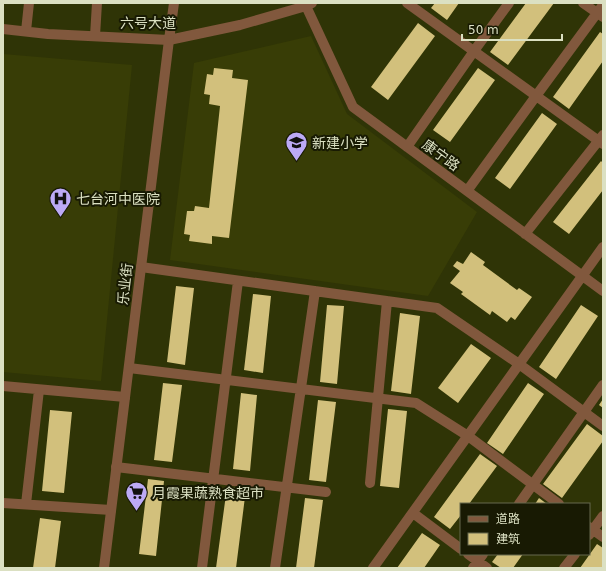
<svg xmlns="http://www.w3.org/2000/svg" width="606" height="571" font-family="'DejaVu Sans','Noto Sans SC',sans-serif">
<style>
.built{fill:#383d06}
.building{fill:#d2c07c}
.lines{fill:none;stroke-linecap:round;stroke-linejoin:round}
.minor{stroke:#81583d;stroke-width:10}
.tertiary{stroke:#81583d;stroke-width:10}
.labels{text-anchor:middle;stroke-width:4;stroke-linejoin:round;paint-order:stroke}
.street-label{font-size:14px;fill:#dbe0c2;stroke:#181a03}
.poi-label{font-size:14px;fill:#dbe0c2;stroke:#181a03;text-anchor:start}
</style>
<rect width="100%" height="100%" fill="#2f3406"/>
<!-- built -->
<path class="built" d="M311,36L347,114L477,212L428,296L170,260L194,63Z
M3,54L132,65L101,381L3,372Z"/>
<!-- building -->
<path class="building" d="M435,3H459L447,20L431,8Z
M526,3H554L508,65L490,52Z
M418,23L435,36L388,100L371,87Z
M600,32L603,34V61L569,109L553,97Z
M214,68L233,70L232,78L248,80L229,238L212,236V244L189,241L190,235L184,234L187,211H194L195,206L209,208L220,106L209,104L210,95L204,94L207,74L213,75Z
M478,68L495,80L450,142L433,130Z
M542,113L557,124L510,189L495,178Z
M601,161L603,163V190L569,234L553,222Z
M471,252L485,262L483,265L517,290L519,288L532,297L515,320L511,317L507,322L492,311L490,315L461,294L463,292L450,283L460,271L453,266L457,261L463,264Z
M176,286L194,288L185,365L167,362Z
M253,294L271,296L263,373L244,370Z
M327,305L344,306L337,384L320,382Z
M581,305L598,316L556,379L539,367Z
M400,313L420,316L411,394L391,391Z
M471,344L491,358L458,403L438,388Z
M163,383L182,385L172,462L154,460Z
M528,383L544,394L503,454L487,443Z
M241,393L257,395L250,471L233,469Z
M603,399V408L599,405Z
M318,400L336,402L326,482L309,480Z
M388,409L407,411L399,488L380,486Z
M50,410L72,412L64,493L42,491Z
M587,424L603,436V441L562,498L543,484Z
M480,454L497,466L469,504H461V515L450,529L434,517Z
M148,479L164,481L156,556L139,554Z
M227,487L246,489L236,568H216Z
M305,498L323,500L314,568H296Z
M539,498L547,504H535Z
M40,518L61,521L55,568H33Z
M422,533L440,545L424,568H397Z
M597,544L603,548V568H580Z
M498,554H523L513,568H501L492,562Z"/>
<g class="lines">
<!-- minor -->
<path class="minor" d="M407,3L603,144
M583,3L603,17
M306,6L353,107L603,291
M3,29L48,34L169,40L240,25L306,6L312,3
M26,31L29,3
M95,36L97,3
M169,40L174,3
M407,147L474,51L509,3
M467,191L536,96L603,5
M525,234L603,135
M141,267L437,308L519,364L603,426
M129,368L416,403L468,436L559,504
M3,386L125,397
M116,467L326,492
M370,483L387,301
M3,503L111,510
M26,504L39,390
M519,504L603,385
M413,513L461,549
M589,527L603,537
M589,535L603,516
M468,554L487,568
M202,568L238,281
M275,568L315,291
M373,568L603,247
M473,568L483,554
M564,568L575,554"/>
<!-- tertiary -->
<path class="tertiary" d="M104,568L169,40"/>
</g>
<!-- icons -->
<defs>
<symbol id="school-pin" viewBox="-11 -11 22 30"><path d="M0 17L-7.5 6A9.5 9.5 0 1 1 7.5 6Z" fill="#bcaaf6" stroke="#181a03"/><path d="M0-5L7-2L0 1L-7-2ZM-4 1L0 2.5L4 1V4Q0 6-4 4Z" fill="#111"/></symbol>
<symbol id="hospital-pin" viewBox="-11 -11 22 30"><path d="M0 17L-7.5 6A9.5 9.5 0 1 1 7.5 6Z" fill="#bcaaf6" stroke="#181a03"/><path d="M-5-5h3v3.5h4V-5h3V5h-3V1.5h-4V5h-3Z" fill="#111"/></symbol>
<symbol id="supermarket-pin" viewBox="-11 -11 22 30"><path d="M0 17L-7.5 6A9.5 9.5 0 1 1 7.5 6Z" fill="#bcaaf6" stroke="#181a03"/><path d="M-6-5.5h2.5l.6 2H6L4.5 2H-2.5L-4.4-4H-6ZM-1.5 3.2a1.3 1.3 0 1 0 .1 0ZM3 3.2a1.3 1.3 0 1 0 .1 0Z" fill="#111"/></symbol>
</defs>
<g fill-rule="evenodd">
<use href="#school-pin" x="284" y="130" width="25" height="34"/>
<use href="#hospital-pin" x="48" y="186" width="25" height="34"/>
<use href="#supermarket-pin" x="124" y="480" width="25" height="34"/>
</g>
<g class="labels">
<!-- street labels -->
<g class="street-label">
<text x="148" y="28">六号大道</text>
<text transform="translate(441 155) rotate(36)" y="5">康宁路</text>
<text transform="translate(125 284) rotate(-83)" y="5">乐业街</text>
</g>
<!-- poi labels -->
<g class="poi-label">
<text x="312" y="148">新建小学</text>
<text x="76" y="204">七台河中医院</text>
<text x="152" y="498">月霞果蔬熟食超市</text>
</g>
</g>
<!-- border -->
<rect width="606" height="571" fill="none" stroke="#dbe0c2" stroke-width="8"/>
<!-- legend -->
<rect x="460" y="503" width="130" height="52" fill="#181a03" stroke="#66694f"/>
<rect x="468" y="516" width="20" height="6" fill="#81583d" stroke="#66694f"/>
<text x="496" y="523" font-size="12" fill="#dbe0c2">道路</text>
<rect x="468" y="533" width="20" height="12" fill="#d2c07c" stroke="#66694f"/>
<text x="496" y="543" font-size="12" fill="#dbe0c2">建筑</text>
<!-- scale -->
<path d="M462 34v6h100v-6" fill="none" stroke="#dbe0c2" stroke-width="2"/>
<text x="468" y="34" font-size="12" fill="#dbe0c2" stroke="#181a03" stroke-width="3" paint-order="stroke">50 m</text>
</svg>
